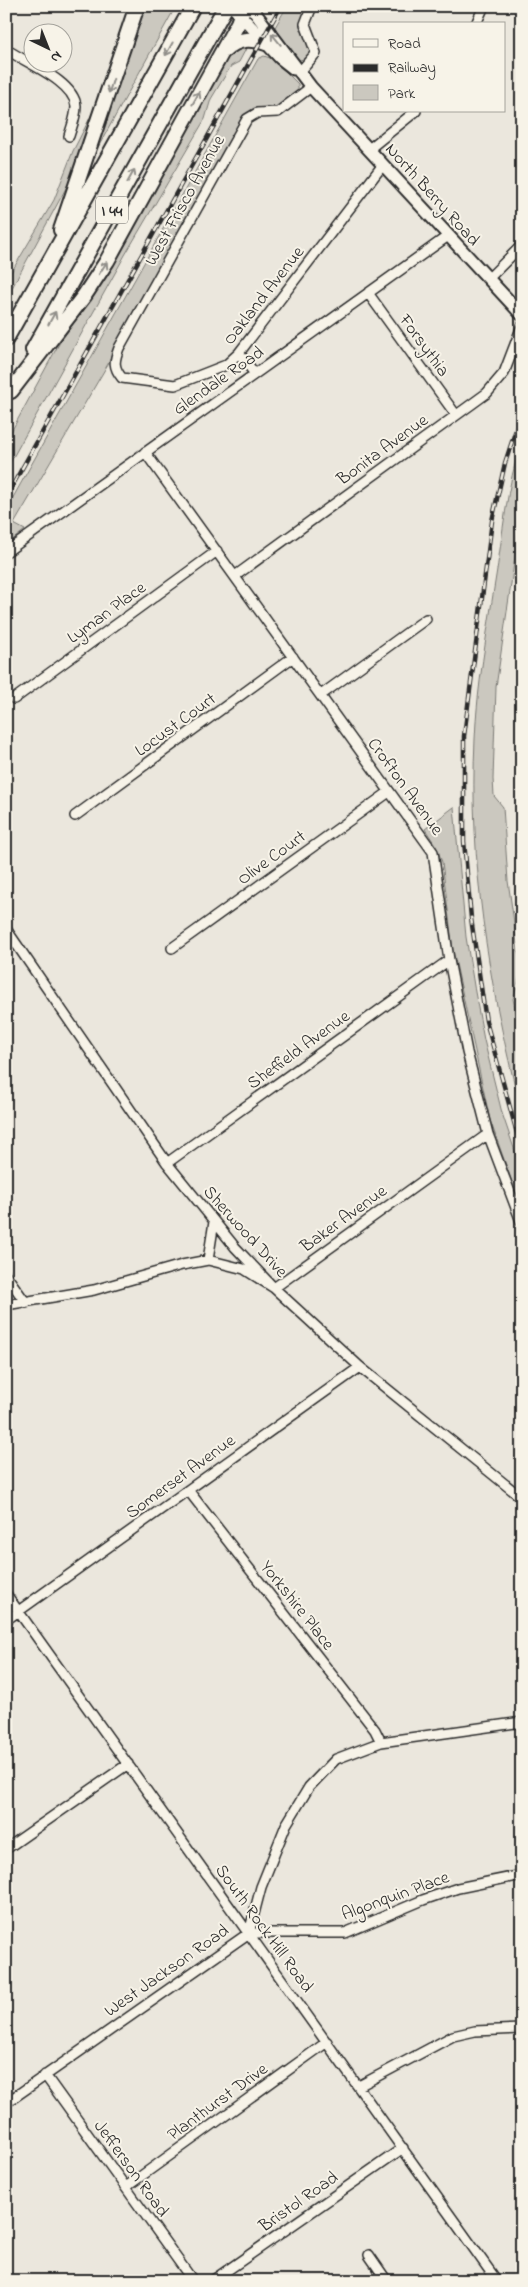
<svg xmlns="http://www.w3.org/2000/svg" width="528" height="2287" font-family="'Indie Flower',sans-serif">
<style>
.green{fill:#cbc8bf;stroke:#7b7a75}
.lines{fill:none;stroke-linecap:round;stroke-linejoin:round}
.minor-casing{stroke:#2b2b2b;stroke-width:12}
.major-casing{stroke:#2b2b2b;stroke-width:15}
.highway-casing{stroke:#2b2b2b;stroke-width:18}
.minor{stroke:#f7f3e8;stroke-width:9}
.major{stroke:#f7f3e8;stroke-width:11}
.highway{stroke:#f7f3e8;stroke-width:14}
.rail-casing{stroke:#2b2b2b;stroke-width:4.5}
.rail{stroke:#f7f3e8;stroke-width:2.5;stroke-dasharray:8;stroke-linecap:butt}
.oneway{stroke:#918f8a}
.labels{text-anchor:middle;stroke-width:4;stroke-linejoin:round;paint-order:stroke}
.shield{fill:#f7f3e8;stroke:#686764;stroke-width:1}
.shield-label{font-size:16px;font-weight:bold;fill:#2b2b2b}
.street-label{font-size:18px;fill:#2b2b2b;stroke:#f7f3e8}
</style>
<rect width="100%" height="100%" fill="#ebe7dd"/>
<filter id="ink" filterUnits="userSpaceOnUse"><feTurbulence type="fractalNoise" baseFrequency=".02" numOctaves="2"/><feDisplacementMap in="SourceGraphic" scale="10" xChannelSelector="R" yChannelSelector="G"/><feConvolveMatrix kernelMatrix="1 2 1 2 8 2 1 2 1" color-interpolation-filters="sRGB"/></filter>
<g filter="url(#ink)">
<!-- green -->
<path class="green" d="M141,6H176L96,151L93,149Z
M287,6H307C295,28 309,33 311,53L306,58L300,60L296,57L274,29Z
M248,45L239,62L231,66L211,99L205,119L125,255L6,470V441L60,342L95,294L226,59L236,48Z
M264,56L273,59L298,84V90L280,107L256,108L243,118L114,348L108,364L14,524L25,530L6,545V510L258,59Z
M99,100L72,177L6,299V281L54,200L73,151Z
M522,441V508L496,687L493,779L494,796L503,807L508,881L521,971L513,999L522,1038V1097L518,1098C488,981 469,861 475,739C477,687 487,634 495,582C503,536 506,486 522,441Z
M454,807L466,937L475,992L484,1040L502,1113L522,1172V1210L490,1120L453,950L442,862L436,846L425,829Z"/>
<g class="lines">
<defs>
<path id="minor" d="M6,8L8,6
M476,24L484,6
M6,49C24,62 74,81 76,106C76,117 72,126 69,136
M299,73L316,53L305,24L312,6
M311,87L278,112L257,113L247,119L119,348C114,361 113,367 122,378L175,385L226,365L239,353L382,166
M369,149L416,111
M488,279L522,245
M368,293L456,415
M239,353L255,374
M145,452L433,852L449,960L467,1052L488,1134L522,1224
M6,552L448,236
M235,576L487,393L504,373L522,326
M321,695L426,619
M14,699L217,551
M75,816L293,657
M6,929L167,1163L235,1247L274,1288L360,1367L522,1498
M172,948L389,792
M167,1163L449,960
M208,1260L214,1222
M6,1275L26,1303
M6,1305L94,1290L182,1265L208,1260L244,1269L274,1288L488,1134
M188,1490L375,1730L381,1742
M6,1594L497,2281
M6,1620L360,1367
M6,1849L128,1764
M249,1933H345L423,1900L458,1888L522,1875
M45,2075L193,2281
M359,2086L453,2036L475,2031L522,2029
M6,2103L249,1933L261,1887L286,1825L309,1787L336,1759L381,1742L522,1722
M126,2187L327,2042
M369,2255L387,2281
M212,2281L403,2148"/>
<path id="major" d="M232,6L280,58L294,69
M250,6L311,87L522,315"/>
<path id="highway" d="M225,50C238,38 250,38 266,43
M61,230L137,6
M6,339L193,6
M33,350L226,6
M11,391L84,296L107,261L238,23L244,6"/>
</defs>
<!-- minor casing -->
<use href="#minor" class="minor-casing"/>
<!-- major casing -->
<use href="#major" class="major-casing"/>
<!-- highway casing -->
<use href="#highway" class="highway-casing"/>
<!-- minor -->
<use href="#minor" class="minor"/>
<!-- major -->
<use href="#major" class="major"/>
<!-- highway -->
<use href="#highway" class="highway"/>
<defs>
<path id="rail" d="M522,411L505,463L492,521L464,736V841L471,918L486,1021L522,1151
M6,497L281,6"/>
</defs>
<!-- rail casing -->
<use href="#rail" class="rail-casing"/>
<!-- rail -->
<use href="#rail" class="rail"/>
</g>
<!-- one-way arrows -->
<defs><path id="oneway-shaft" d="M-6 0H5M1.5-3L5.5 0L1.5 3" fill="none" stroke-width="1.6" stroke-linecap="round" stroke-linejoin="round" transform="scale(1.25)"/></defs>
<g class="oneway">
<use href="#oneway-shaft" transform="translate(276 39) rotate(-129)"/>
<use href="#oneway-shaft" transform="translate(169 49) rotate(119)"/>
<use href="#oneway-shaft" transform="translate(111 86) rotate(108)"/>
<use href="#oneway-shaft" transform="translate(196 98) rotate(-61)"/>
<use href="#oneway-shaft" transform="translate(131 176) rotate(-61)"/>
<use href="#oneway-shaft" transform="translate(103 268) rotate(-57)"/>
<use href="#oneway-shaft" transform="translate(52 318) rotate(-61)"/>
</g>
</g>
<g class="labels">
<!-- shield labels -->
<rect class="shield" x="96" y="196.5" width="32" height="27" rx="4"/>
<g class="shield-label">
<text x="112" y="216">I 44</text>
</g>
<!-- street labels -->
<g class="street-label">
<text transform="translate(433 194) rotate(48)" y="6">North Berry Road</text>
<text transform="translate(184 200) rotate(-61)" y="6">West Frisco Avenue</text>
<text transform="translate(263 295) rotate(-52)" y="6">Oakland Avenue</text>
<text transform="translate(425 345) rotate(54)" y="6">Forsythia</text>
<text transform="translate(218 380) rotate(-35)" y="6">Glendale Road</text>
<text transform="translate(382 449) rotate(-36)" y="6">Bonita Avenue</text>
<text transform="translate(106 612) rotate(-36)" y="6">Lyman Place</text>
<text transform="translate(175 724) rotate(-36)" y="6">Locust Court</text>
<text transform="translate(406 786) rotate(54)" y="6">Crofton Avenue</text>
<text transform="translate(271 857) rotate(-36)" y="6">Olive Court</text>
<text transform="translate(298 1049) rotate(-36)" y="6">Sheffield Avenue</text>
<text transform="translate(343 1218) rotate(-36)" y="6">Baker Avenue</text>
<text transform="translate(246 1231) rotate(48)" y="6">Sherwood Drive</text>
<text transform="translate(180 1476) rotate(-36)" y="6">Somerset Avenue</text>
<text transform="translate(298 1605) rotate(52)" y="6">Yorkshire Place</text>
<text transform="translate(395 1895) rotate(-20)" y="6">Algonquin Place</text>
<text transform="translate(265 1928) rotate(54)" y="6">South Rock Hill Road</text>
<text transform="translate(166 1970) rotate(-35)" y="6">West Jackson Road</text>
<text transform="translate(217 2101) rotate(-36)" y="6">Planthurst Drive</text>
<text transform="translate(132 2168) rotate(54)" y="6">Jefferson Road</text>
<text transform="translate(298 2201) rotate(-35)" y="6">Bristol Road</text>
</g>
</g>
<!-- margin -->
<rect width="528" height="2287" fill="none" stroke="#f7f3e8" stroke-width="25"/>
<rect x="12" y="12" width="503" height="2262" fill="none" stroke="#2b2b2b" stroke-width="2" filter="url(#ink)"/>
<!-- legend -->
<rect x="343" y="22" width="162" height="90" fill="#f7f3e8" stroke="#a5a39c"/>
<rect x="353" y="39" width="25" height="8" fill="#f7f3e8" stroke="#a5a39c"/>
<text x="388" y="48" font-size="15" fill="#2b2b2b">Road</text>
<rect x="353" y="64" width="25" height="8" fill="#2b2b2b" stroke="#a5a39c"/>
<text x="388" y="72" font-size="15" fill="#2b2b2b">Railway</text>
<rect x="353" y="85" width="25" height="15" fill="#cbc8bf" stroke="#a5a39c"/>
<text x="388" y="98" font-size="15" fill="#2b2b2b">Park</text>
<!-- north arrow -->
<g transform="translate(48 48) rotate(137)"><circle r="24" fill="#f7f3e8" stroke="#a5a39c"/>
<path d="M0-4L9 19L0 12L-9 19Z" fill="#2b2b2b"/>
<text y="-8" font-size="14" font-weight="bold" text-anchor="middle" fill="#2b2b2b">N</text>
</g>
</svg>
